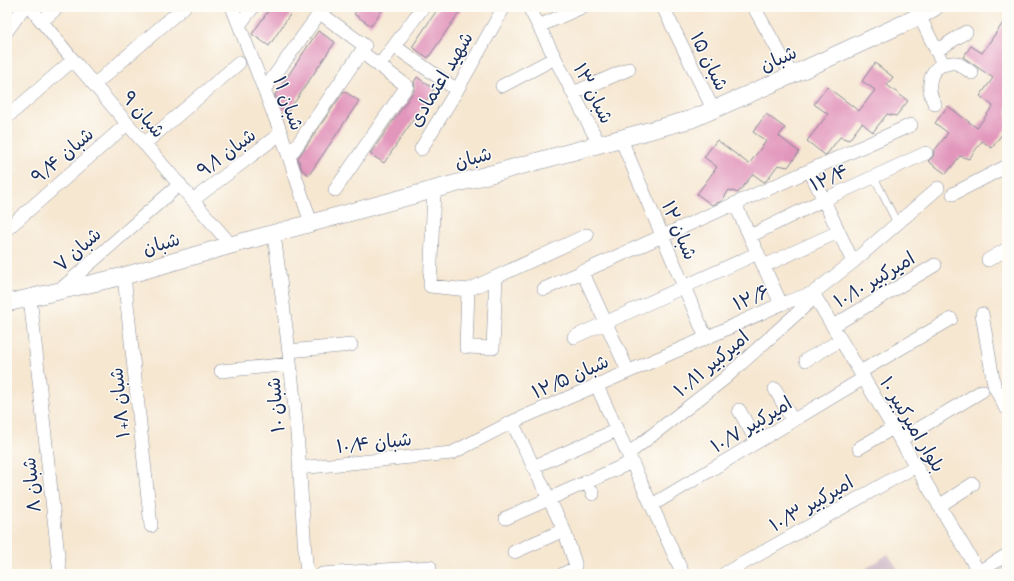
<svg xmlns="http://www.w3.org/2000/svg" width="1014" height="581" font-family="Caveat,'Playpen Sans Arabic',sans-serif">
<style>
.industrial{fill:#d1bdc9}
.building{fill:#e296bc}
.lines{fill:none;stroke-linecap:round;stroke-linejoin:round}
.service-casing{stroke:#888b98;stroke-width:8}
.minor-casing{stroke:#888b98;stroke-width:14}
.tertiary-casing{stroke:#888b98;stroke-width:18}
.service{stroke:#fff;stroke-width:7}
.minor{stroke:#fff;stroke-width:13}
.tertiary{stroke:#fff;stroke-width:17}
.labels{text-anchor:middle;stroke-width:3;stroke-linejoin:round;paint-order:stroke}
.street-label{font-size:19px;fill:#1b2f5e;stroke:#fdfcf7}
</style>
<rect width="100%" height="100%" fill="#fdfcf7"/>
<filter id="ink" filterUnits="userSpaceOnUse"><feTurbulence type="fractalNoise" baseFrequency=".025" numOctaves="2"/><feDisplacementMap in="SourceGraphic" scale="8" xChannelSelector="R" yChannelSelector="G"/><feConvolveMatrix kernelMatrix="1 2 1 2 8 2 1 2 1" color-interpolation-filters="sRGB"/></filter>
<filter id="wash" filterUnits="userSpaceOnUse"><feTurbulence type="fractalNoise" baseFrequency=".012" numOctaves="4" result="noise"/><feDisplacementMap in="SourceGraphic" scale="16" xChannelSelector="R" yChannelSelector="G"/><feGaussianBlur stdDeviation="0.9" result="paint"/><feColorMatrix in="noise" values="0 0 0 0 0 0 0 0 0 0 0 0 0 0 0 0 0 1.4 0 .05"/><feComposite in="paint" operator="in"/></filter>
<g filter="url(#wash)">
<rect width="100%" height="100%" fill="#f6e7d1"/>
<!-- industrial -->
<path class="industrial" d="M888,554L901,574H858Z"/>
<g id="blocks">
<!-- building -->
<path class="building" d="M271,7H295L269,46L252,34Z
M359,7H384L371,26L354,14Z
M439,7H463L428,58L412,47Z
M1007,17V127L992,148L982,141L969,159L960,156L946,174L928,161L933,157L934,151L948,133L935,123L948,106L977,128L993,106L980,96L993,78L963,57L971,46L982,53Z
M318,31L335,42L288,112L279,107L275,95Z
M875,63L893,77L887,85L908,101L896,116L887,114L873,132L862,123L849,140L840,137L827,154L825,155L807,141L828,114L814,104L827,87L859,111L875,90L862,81Z
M417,77L434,89L384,163L370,154L414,91L415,86L414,82Z
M344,91L359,101L309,175L302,170L298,158Z
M766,114L785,128L779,136L799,152L788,167L778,165L766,181L764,182L753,174L738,193L729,190L722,201L712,205L697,194L717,167L704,157L717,140L749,164L766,141L753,132Z"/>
</g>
</g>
<g filter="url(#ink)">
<use href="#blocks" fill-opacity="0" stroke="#888b98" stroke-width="1"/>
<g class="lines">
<defs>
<path id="service" d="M874,177L897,223"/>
<path id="minor" d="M30,7L73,60L231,245
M232,7L281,133L308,214
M529,7L599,144
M663,7L713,109
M915,7L943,64
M756,11L792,75
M320,13L365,46L361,52
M42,21L58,7
M240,24L253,7
M539,26L582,7
M7,31L24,7
M394,46L457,90
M936,51L966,32
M379,66L423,7
M94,85L184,7
M502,86L555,58
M264,90L324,7
M573,93L629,69
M935,104C926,90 928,66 947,64C950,63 954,62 956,63C962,65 967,70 972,73
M7,117L73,60
M620,137L706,338
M144,144L239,63
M421,149L457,90L504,7
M289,157L361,52L407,86L335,190
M810,171L853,262
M434,190L430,286L468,290L587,235
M953,194L1007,166
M193,200L281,133
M735,204L781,304
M7,229L127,124
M274,234C282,297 291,359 296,422C301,473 302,523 307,574
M750,236L823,200L926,153
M988,260L1007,249
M764,266L838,232
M582,271L628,371
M124,276L151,526
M544,289L911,125
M60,290L180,184
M468,290L466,347L493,348L496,277
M813,293L980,574
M30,297L60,574
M982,314L994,385L1005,407L1007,406
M833,326L935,265
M574,337L758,253
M289,351L351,345
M806,360L841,340
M221,371L290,364
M860,372L951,319
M596,384L683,574
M775,389L793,421
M739,410L757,442
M512,422L564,530L575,563V566L573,569L563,574
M900,440L982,391
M859,448L893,428
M628,454L724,379L815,297
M533,467L617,430
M299,468L452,453L512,422L706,338L781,304L813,293L853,262L938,188
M587,481L593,494
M657,502L864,378
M939,506L973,484
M506,518L632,462
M514,552L564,530
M978,572L1007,555
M322,574L430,567
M724,574L916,466"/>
<path id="tertiary" d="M7,303L124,276L231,245L692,119L792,75L920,16L935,7"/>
</defs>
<!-- service casing -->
<use href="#service" class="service-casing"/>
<!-- minor casing -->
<use href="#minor" class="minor-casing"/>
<!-- tertiary casing -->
<use href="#tertiary" class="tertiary-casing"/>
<!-- service -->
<use href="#service" class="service"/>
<!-- minor -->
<use href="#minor" class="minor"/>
<!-- tertiary -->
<use href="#tertiary" class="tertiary"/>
</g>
</g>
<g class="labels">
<!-- street labels -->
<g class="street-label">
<text transform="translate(778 58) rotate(-24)" y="7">شبان</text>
<text transform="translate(710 61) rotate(64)" y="7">۱۵ شبان</text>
<text transform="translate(440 79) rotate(-59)" y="7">شهید اعتمادی</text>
<text transform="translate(594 93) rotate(63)" y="7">۱۳ شبان</text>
<text transform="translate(289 103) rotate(70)" y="7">۱۱ شبان</text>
<text transform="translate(144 114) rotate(49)" y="7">۹ شبان</text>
<text transform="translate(226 152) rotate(-37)" y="7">۹/۱ شبان</text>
<text transform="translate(62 155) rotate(-41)" y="7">۹/۴ شبان</text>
<text transform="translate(473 157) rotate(-15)" y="7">شبان</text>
<text transform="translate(829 177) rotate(-25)" y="7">۱۲/۴</text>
<text transform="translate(680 230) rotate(67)" y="7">۱۲ شبان</text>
<text transform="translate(161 243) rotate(-16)" y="7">شبان</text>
<text transform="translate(77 249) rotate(-42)" y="7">۷ شبان</text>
<text transform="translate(874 279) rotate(-31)" y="7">۱۰/۱۰ امیرکبیر</text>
<text transform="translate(751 297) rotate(-24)" y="7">۱۲/۶</text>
<text transform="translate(711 363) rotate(-40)" y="7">۱۰/۱۱ امیرکبیر</text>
<text transform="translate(570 376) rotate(-24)" y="7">۱۲/۵ شبان</text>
<text transform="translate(119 403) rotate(-96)" y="7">۱+۸ شبان</text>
<text transform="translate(275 405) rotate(-95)" y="7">۱۰ شبان</text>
<text transform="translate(751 424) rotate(-31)" y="7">۱۰/۷ امیرکبیر</text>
<text transform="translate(913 424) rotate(59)" y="7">۱۰ بلوار امیرکبیر</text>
<text transform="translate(374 442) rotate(-6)" y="7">۱۰/۴ شبان</text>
<text transform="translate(31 485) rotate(-96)" y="7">۸ شبان</text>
<text transform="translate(811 503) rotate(-30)" y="7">۱۰/۳ امیرکبیر</text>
</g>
</g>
<!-- margin -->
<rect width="1014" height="581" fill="none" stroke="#fdfcf7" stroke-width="24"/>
</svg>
